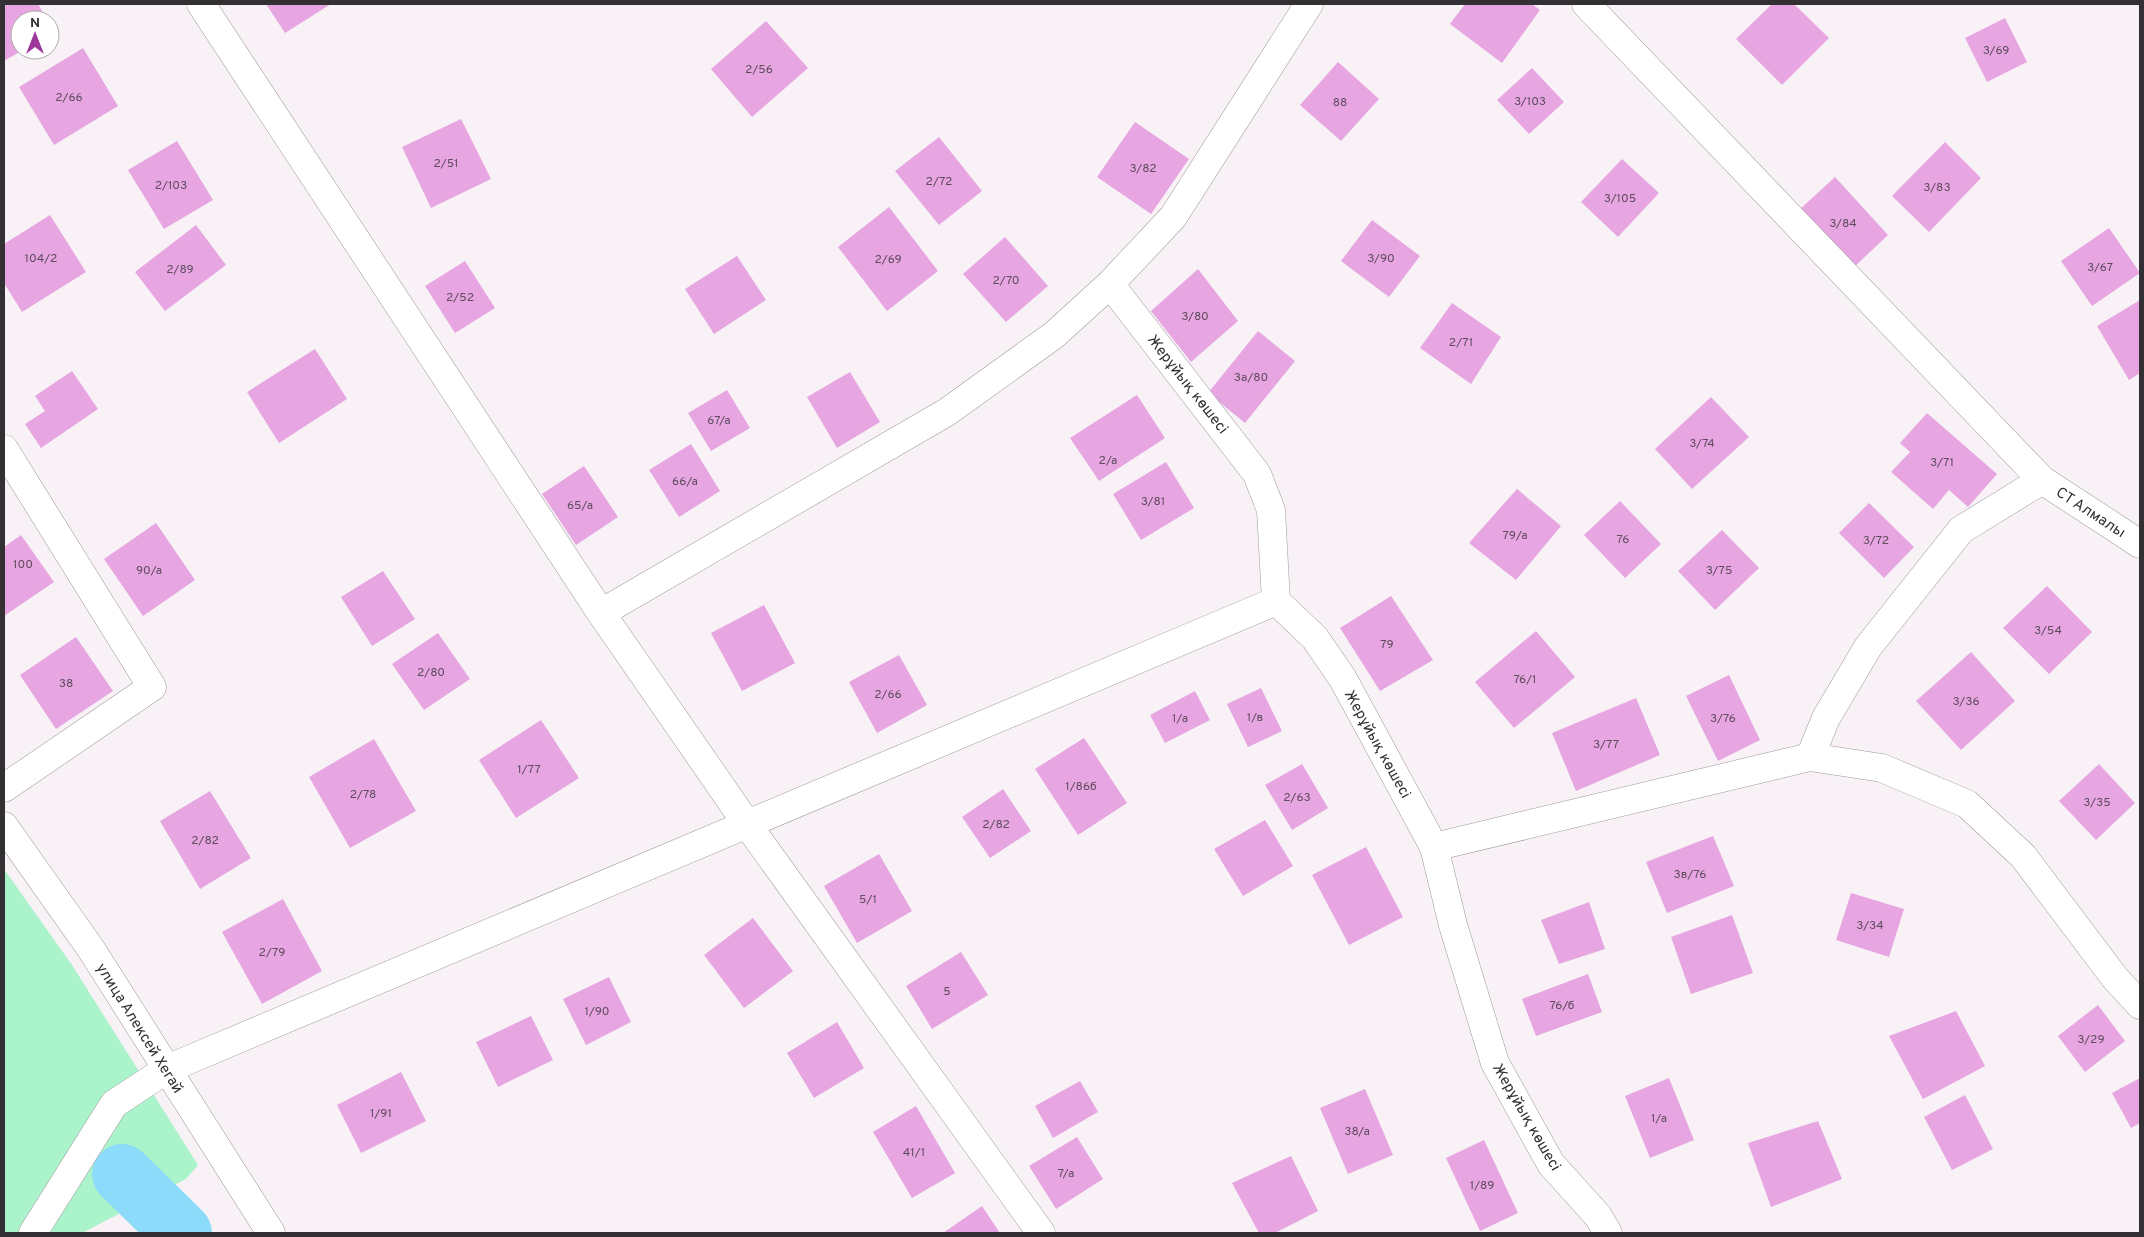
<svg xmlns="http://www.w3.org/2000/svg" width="2144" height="1237" font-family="Overpass,sans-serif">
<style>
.green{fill:#abf3cb}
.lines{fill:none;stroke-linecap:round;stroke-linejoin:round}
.river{stroke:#8ddbfa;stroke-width:60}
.building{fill:#e7a5e1}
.minor-casing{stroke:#9e999e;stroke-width:29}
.minor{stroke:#fff;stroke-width:28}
.labels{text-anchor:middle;stroke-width:4;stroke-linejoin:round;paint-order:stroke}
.number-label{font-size:12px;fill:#5f4d5e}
.street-label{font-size:15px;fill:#323032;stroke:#fff}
</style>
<rect width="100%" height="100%" fill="#f8f2f7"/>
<!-- green -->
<path class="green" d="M4,869L72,965L198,1165L186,1179L82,1233H4Z"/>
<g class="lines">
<!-- river -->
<path class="river" d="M122,1174L182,1233"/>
</g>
<!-- building -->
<path class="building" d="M4,4H38L47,20H20V50H23L4,61Z
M266,4H331L285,33Z
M1465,4H1532L1540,10L1502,63L1450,24Z
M1772,4H1794L1829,38L1782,85L1736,39Z
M2005,18L2027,62L1987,82L1965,38Z
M766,21L808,68L752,117L711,69Z
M83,48L118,106L54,145L19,87Z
M1338,62L1379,99L1341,141L1300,105Z
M1532,68L1564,102L1529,134L1497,100Z
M461,119L491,179L431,208L402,147Z
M1135,122L1189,159L1151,214L1097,177Z
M939,137L982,191L939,225L895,171Z
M177,141L213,200L164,229L128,170Z
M1945,142L1981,178L1929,232L1892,196Z
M1622,159L1659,193L1618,237L1581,202Z
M1835,177L1888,235L1852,269L1798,211Z
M889,207L938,271L887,311L838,247Z
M50,215L86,272L22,312L4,283V244Z
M1372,220L1420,256L1389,297L1341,261Z
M196,225L226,265L165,311L135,272Z
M2109,228L2140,273L2092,306L2061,261Z
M1005,237L1048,286L1006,322L963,274Z
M737,256L766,300L714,334L685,289Z
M465,261L495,308L455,333L425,286Z
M1198,269L1238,321L1191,362L1151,311Z
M2140,300V373L2129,380L2097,326Z
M1452,303L1501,337L1471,384L1420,348Z
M1258,331L1295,361L1245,423L1208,393Z
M315,349L347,399L279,443L247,392Z
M72,371L98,409L41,448L25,424L45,411L35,396Z
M850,372L880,422L837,448L807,397Z
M727,390L750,428L711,451L688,413Z
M1137,395L1165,438L1099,481L1070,438Z
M1711,397L1749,437L1692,489L1655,449Z
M1927,413L1997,474L1968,507L1949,490L1933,509L1891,472L1910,452L1900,443Z
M691,444L720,491L679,517L649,470Z
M1166,462L1194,508L1141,540L1113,494Z
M584,466L618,517L576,545L542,494Z
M1517,489L1561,526L1516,580L1469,543Z
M1620,501L1661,544L1625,578L1584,535Z
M1869,503L1914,547L1884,578L1839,533Z
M156,523L195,580L143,616L104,559Z
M1722,530L1759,568L1715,610L1678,571Z
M21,535L54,582L4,616V547Z
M383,571L415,619L372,646L341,597Z
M2047,586L2092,632L2049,674L2003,628Z
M1391,596L1433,660L1380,691L1340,628Z
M764,605L795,663L742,691L711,633Z
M1536,631L1575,677L1514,728L1475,682Z
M438,633L470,679L424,710L392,664Z
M76,637L113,691L56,729L20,675Z
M1971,652L2015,701L1961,750L1916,701Z
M899,655L927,705L877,733L849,682Z
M1729,675L1760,740L1718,761L1686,696Z
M1261,688L1282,731L1248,747L1227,704Z
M1195,691L1210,720L1165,743L1150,715Z
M1636,698L1660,755L1576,791L1552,733Z
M541,720L579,778L516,818L479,760Z
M1084,738L1127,803L1078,835L1035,769Z
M374,739L416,811L350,848L309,777Z
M1302,764L1328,808L1292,830L1265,785Z
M2099,764L2135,803L2096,840L2059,801Z
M1003,789L1031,831L990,858L962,817Z
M210,791L251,858L200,889L160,821Z
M1265,820L1293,866L1243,896L1214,849Z
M1713,836L1734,886L1667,913L1646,862Z
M1366,847L1403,917L1349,945L1312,875Z
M879,854L912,911L857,943L824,886Z
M1851,893L1904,909L1889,957L1836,940Z
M283,899L322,971L262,1004L222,932Z
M1589,902L1605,949L1559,964L1541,920Z
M1732,915L1753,973L1691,994L1671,937Z
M753,918L793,971L744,1008L704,955Z
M961,952L988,995L932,1029L906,986Z
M1588,974L1602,1012L1536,1036L1522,999Z
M609,977L631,1022L586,1045L563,999Z
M2098,1005L2125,1041L2085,1072L2058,1036Z
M1956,1011L1985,1066L1923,1099L1889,1036Z
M531,1016L553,1060L498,1087L476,1042Z
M837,1022L864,1068L814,1098L787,1053Z
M401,1072L426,1121L361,1153L337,1105Z
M1669,1078L1694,1140L1650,1158L1625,1096Z
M2140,1078V1123L2131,1128L2112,1093Z
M1080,1081L1098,1112L1053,1138L1035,1106Z
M1365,1089L1393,1155L1348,1174L1320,1108Z
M1965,1095L1993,1149L1952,1170L1924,1117Z
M916,1106L955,1173L912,1198L873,1132Z
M1818,1121L1842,1179L1771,1207L1748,1143Z
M1077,1137L1103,1179L1056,1209L1029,1166Z
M1484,1140L1518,1213L1480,1231L1446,1158Z
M1291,1156L1318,1211L1275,1233H1259L1232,1183Z
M982,1206L1000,1233H943Z"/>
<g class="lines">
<defs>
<path id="minor" d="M201,4L601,613L747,824L1041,1233
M1586,4L2042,480L2140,544
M1110,284L1257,474L1271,510L1276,601L1315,638L1343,679L1434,847L1453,925L1495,1063L1551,1164L1598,1216L1608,1233
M4,449L152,687L4,788
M601,613L947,412L1054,335L1110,284L1173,217L1309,4
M1810,757L1882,768L1967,804L2023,856L2115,978L2140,1005
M4,826L91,949L271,1233
M1434,847L1810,757L1826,718L1868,647L1961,530L2042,480
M33,1233L114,1104L167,1069L1276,601"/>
</defs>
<!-- minor casing -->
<use href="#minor" class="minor-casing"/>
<!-- minor -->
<use href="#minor" class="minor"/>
</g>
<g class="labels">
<!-- number labels -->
<g class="number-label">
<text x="1996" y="54">3/69</text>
<text x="759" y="73">2/56</text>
<text x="69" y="101">2/66</text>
<text x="1530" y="105">3/103</text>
<text x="1340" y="106">88</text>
<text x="446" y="167">2/51</text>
<text x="1143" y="172">3/82</text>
<text x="939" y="185">2/72</text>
<text x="171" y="189">2/103</text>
<text x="1937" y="191">3/83</text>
<text x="1620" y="202">3/105</text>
<text x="1843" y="227">3/84</text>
<text x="41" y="262">104/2</text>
<text x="1381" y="262">3/90</text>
<text x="888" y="263">2/69</text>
<text x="2100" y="271">3/67</text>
<text x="180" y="273">2/89</text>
<text x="1006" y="284">2/70</text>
<text x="460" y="301">2/52</text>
<text x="1195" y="320">3/80</text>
<text x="1461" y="346">2/71</text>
<text x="1251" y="381">3а/80</text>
<text x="719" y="424">67/а</text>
<text x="1702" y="447">3/74</text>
<text x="1108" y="464">2/а</text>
<text x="1942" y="466">3/71</text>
<text x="685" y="485">66/а</text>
<text x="1153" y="505">3/81</text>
<text x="580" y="509">65/а</text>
<text x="1515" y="539">79/а</text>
<text x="1623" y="543">76</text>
<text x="1876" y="544">3/72</text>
<text x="23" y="568">100</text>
<text x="149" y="574">90/а</text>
<text x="1719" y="574">3/75</text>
<text x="2048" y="634">3/54</text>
<text x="1387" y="648">79</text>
<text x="431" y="676">2/80</text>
<text x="1525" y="683">76/1</text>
<text x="66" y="687">38</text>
<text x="888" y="698">2/66</text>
<text x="1966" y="705">3/36</text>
<text x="1255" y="721">1/в</text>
<text x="1180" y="722">1/а</text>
<text x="1723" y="722">3/76</text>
<text x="1606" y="748">3/77</text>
<text x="529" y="773">1/77</text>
<text x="1081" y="790">1/86б</text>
<text x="363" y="798">2/78</text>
<text x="1297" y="801">2/63</text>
<text x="2097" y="806">3/35</text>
<text x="996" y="828">2/82</text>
<text x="205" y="844">2/82</text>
<text x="1690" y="878">3в/76</text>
<text x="868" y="903">5/1</text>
<text x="1870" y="929">3/34</text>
<text x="272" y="956">2/79</text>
<text x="947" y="995">5</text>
<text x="1562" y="1009">76/б</text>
<text x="597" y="1015">1/90</text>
<text x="2091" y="1043">3/29</text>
<text x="381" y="1117">1/91</text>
<text x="1659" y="1122">1/а</text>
<text x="1357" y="1135">38/а</text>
<text x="914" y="1156">41/1</text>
<text x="1066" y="1177">7/а</text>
<text x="1482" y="1189">1/89</text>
</g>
<!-- street labels -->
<g class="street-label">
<text transform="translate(1188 384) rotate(52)" y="5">Жерұйық көшесі</text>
<text transform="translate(2091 512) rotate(33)" y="5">СТ Алмалы</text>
<text transform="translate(1378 744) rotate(61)" y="5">Жерұйық көшесі</text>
<text transform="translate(140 1028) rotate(58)" y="5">улица Алексей Хегай</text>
<text transform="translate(1527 1117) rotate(60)" y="5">Жерұйық көшесі</text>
</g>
</g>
<!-- border -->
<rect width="2144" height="1237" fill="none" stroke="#323032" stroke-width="10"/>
<!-- north arrow -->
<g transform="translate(35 35)"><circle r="24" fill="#ffffff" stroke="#adacad"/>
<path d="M0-4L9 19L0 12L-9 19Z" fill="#9e389d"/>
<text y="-8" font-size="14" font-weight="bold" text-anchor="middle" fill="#323032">N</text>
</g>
</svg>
